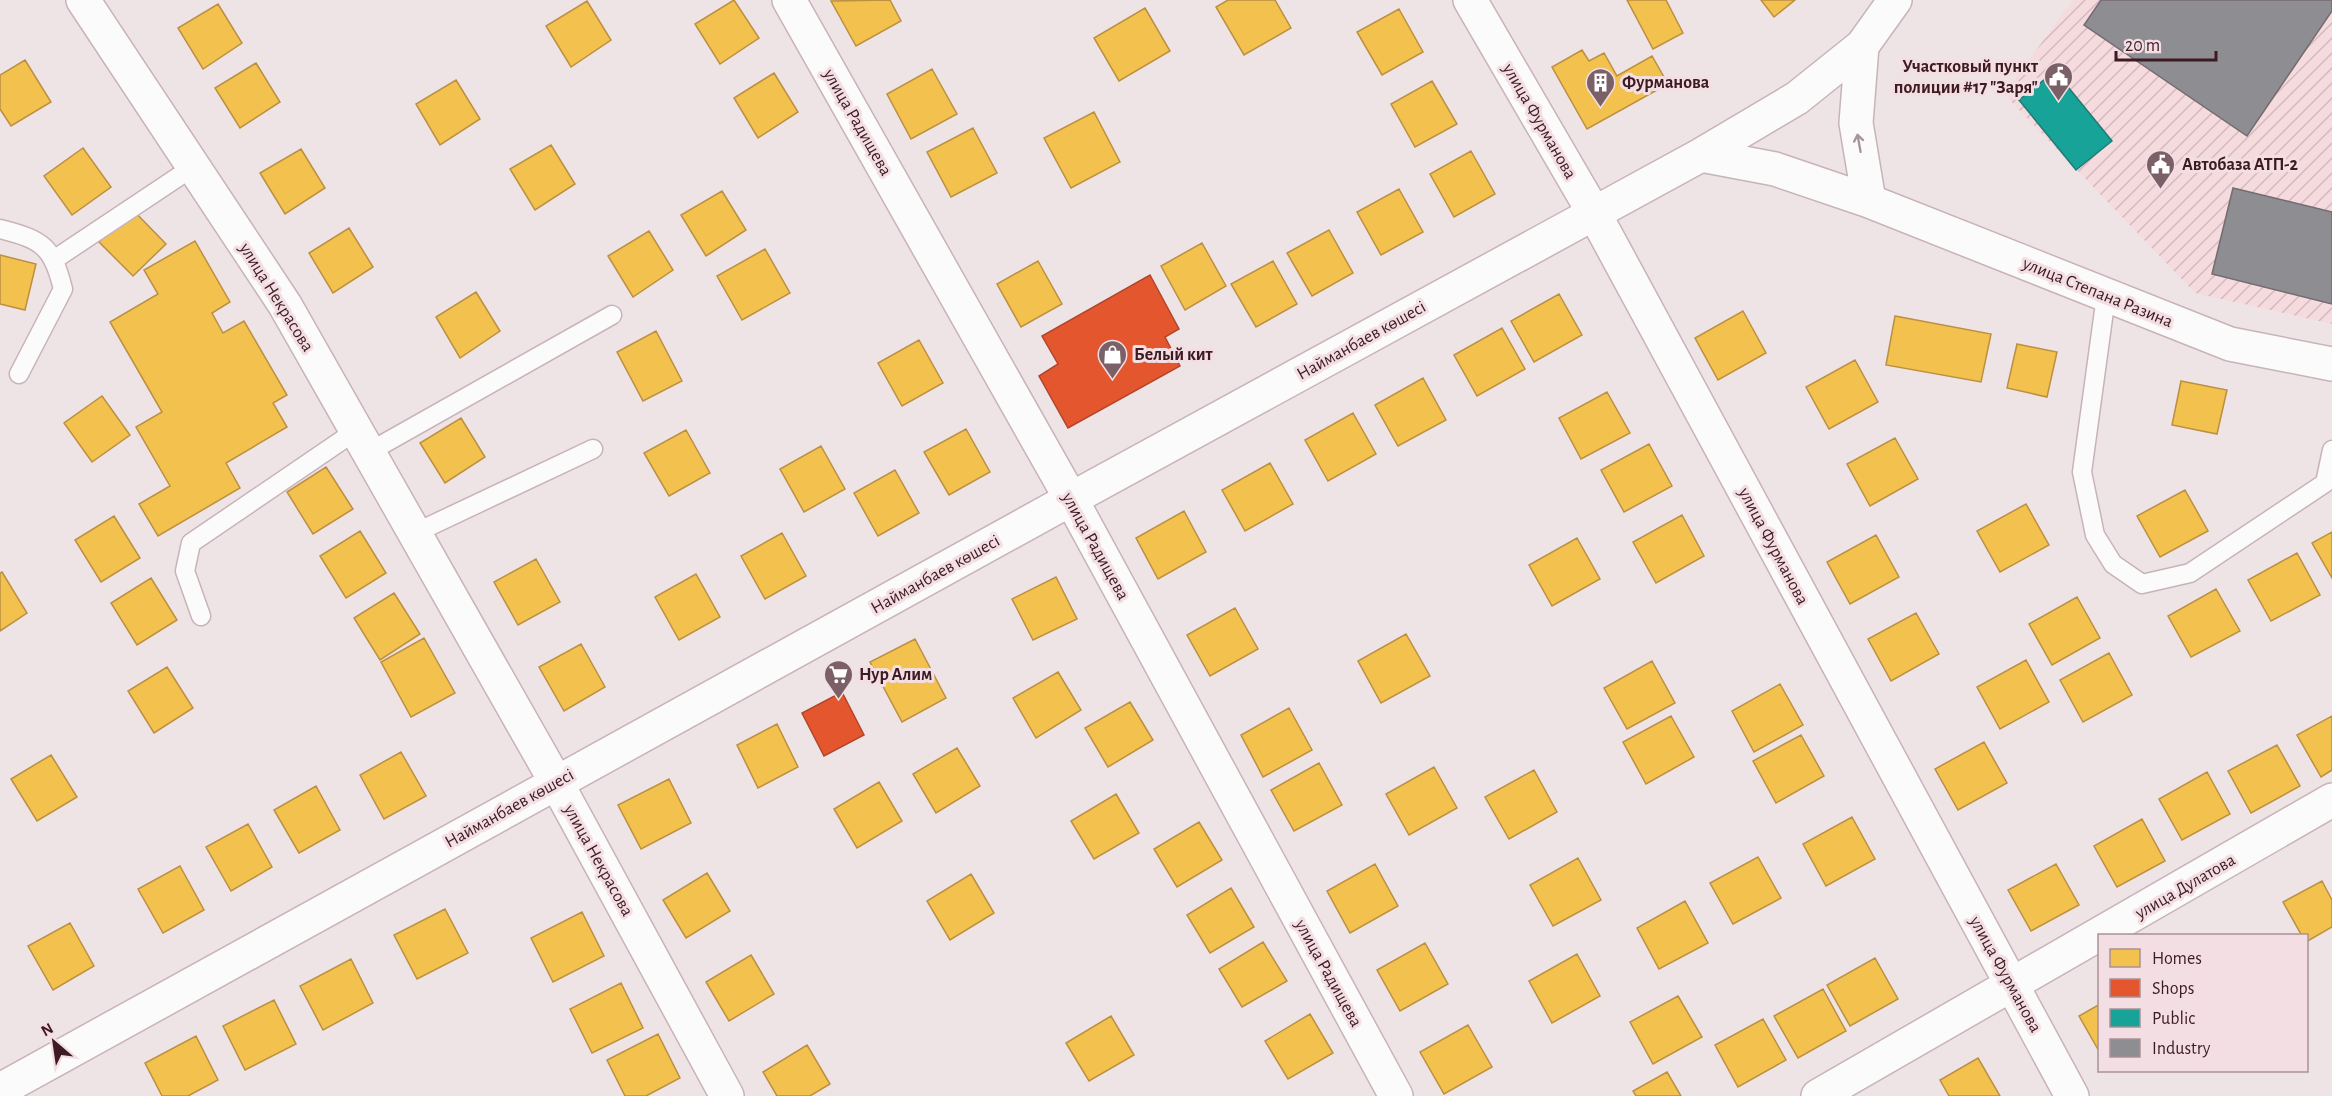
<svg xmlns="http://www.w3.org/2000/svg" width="2332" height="1096" font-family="'Alegreya Sans',sans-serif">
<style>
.industrial{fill:url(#industrial-furrows)}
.homes{fill:#f2c14e;stroke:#bc8f41;stroke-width:1.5}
.shops{fill:#e4572e;stroke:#b2452b;stroke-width:1.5}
.public{fill:#17a398;stroke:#227a75;stroke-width:1.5}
.industry{fill:#8d8d92;stroke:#756b71;stroke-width:1.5}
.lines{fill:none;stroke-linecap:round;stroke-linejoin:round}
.service-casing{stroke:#c8b3b8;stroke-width:21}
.minor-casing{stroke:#c8b3b8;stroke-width:36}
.secondary-casing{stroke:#c8b3b8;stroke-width:36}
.service{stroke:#fcfbfb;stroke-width:18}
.minor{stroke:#fcfbfb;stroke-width:33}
.secondary{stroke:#fcfbfb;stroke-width:33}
.oneway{stroke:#a6969a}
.labels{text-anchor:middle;stroke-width:6;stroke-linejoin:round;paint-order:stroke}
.poi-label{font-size:18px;font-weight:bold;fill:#3d1b23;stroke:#f3dfe3;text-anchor:start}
.street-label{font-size:18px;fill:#3d1b23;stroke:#f3dfe3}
</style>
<defs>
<pattern id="industrial-furrows" width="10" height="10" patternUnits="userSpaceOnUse" patternTransform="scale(1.5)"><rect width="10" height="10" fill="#f5dade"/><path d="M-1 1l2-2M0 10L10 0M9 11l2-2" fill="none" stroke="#d3babe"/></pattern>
</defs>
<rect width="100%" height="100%" fill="#eee4e6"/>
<!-- industrial -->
<path class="industrial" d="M2073,0H2332V324L2195,293L2004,94Z"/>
<!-- homes -->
<path class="homes" d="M734,0L759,38L720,64L695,24Z
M890,0L901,21L856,46L831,1Z
M1228,0H1275L1291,28L1244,55L1216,7Z
M1627,0H1666L1683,33L1653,49Z
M1761,0H1795L1774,17Z
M587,1L611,40L571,67L546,26Z
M218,4L242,43L203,69L178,28Z
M1145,8L1170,51L1119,81L1094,38Z
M1399,9L1423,52L1382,75L1357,32Z
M1582,50L1589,61L1604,53L1617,76L1652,56L1668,84L1587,129L1552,67Z
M25,60L51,102L11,126L0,109V75Z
M256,63L280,102L240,128L215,88Z
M932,69L957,114L911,139L887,94Z
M774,73L798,112L758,138L734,98Z
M456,80L480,119L440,145L416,104Z
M1432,81L1457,124L1415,147L1391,104Z
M1094,112L1120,162L1071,188L1044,138Z
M973,128L997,173L951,197L927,152Z
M551,145L575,184L535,210L510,169Z
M83,148L111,187L72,215L44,176Z
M301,149L325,188L285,214L260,173Z
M1471,151L1495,194L1454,217L1430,174Z
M1399,189L1423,232L1381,255L1357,212Z
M722,191L746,230L706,256L681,215Z
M132,209L166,244L133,276L99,242Z
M349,228L373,267L333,293L309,253Z
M1329,230L1353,273L1312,296L1287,253Z
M649,231L673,270L633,297L608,256Z
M195,241L230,302L212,313L223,333L244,321L287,395L273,403L287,427L226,463L240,488L158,536L139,504L170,486L136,427L162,412L110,322L158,294L144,270Z
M1202,243L1226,286L1185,310L1161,266Z
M765,249L790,293L742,320L717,276Z
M0,255L36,264L25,310L0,304Z
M1038,261L1062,304L1021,327L997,284Z
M1273,261L1297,304L1256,327L1231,284Z
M476,292L500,331L460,358L436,317Z
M1559,294L1582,335L1534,362L1511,321Z
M1743,311L1766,353L1718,380L1695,338Z
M1895,316L1991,334L1981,382L1886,365Z
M1502,328L1525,369L1477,396L1454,355Z
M656,331L682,381L643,401L617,352Z
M919,340L943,383L902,406L878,363Z
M2017,344L2057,352L2047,397L2007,388Z
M1855,360L1878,402L1829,429L1806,387Z
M1423,378L1446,420L1398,446L1375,405Z
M2181,381L2227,390L2217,434L2172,425Z
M1607,392L1630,433L1581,459L1559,418Z
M102,396L130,435L92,462L64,423Z
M1353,413L1376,454L1328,481L1305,440Z
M461,418L485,457L445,483L420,443Z
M966,429L990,472L949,495L924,452Z
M686,430L710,473L669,496L644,453Z
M1895,438L1918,479L1870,506L1847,464Z
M1649,444L1672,486L1624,512L1601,470Z
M821,446L845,489L804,512L780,469Z
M1270,463L1293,504L1245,531L1222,490Z
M326,467L353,509L313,534L287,492Z
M895,470L919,513L878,536L854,493Z
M2185,490L2208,531L2160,557L2137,516Z
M2026,504L2049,545L2000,572L1977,531Z
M1184,511L1206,552L1158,579L1136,538Z
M1682,515L1704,556L1656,583L1633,542Z
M114,516L140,558L101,582L75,540Z
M360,531L386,573L346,598L320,556Z
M2332,532V578L2312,543Z
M782,533L806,576L765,599L741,556Z
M1876,535L1899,577L1850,604L1827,562Z
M1577,538L1600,579L1552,606L1529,565Z
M2297,553L2320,595L2271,621L2248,580Z
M536,559L560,602L518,625L494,582Z
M2,572L27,613L0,631V573Z
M696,574L720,617L679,640L655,597Z
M1056,577L1077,619L1033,640L1012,599Z
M151,578L177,620L137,645L111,603Z
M2216,589L2240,631L2191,657L2168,616Z
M394,593L420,634L380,660L354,618Z
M2077,597L2100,638L2052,665L2029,624Z
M1235,608L1258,649L1210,676L1187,635Z
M1916,613L1939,654L1891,681L1868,639Z
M1406,634L1430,676L1381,703L1358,661Z
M424,638L455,693L411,717L381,662Z
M915,639L946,698L902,722L870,662Z
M581,644L605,687L564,711L539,667Z
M2109,653L2132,695L2083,722L2060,680Z
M2026,660L2049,702L2000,729L1977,687Z
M1652,661L1675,703L1627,729L1604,688Z
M167,667L193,708L154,733L128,691Z
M1058,672L1081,710L1036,738L1013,698Z
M1780,684L1803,725L1754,752L1732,711Z
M1130,702L1153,740L1108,767L1085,728Z
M1289,708L1312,750L1263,777L1241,735Z
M1671,716L1694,757L1646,784L1623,742Z
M2332,716V770L2321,777L2297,735Z
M777,724L798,767L758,788L737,745Z
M1801,735L1824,776L1776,803L1753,761Z
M1984,742L2007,783L1958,810L1935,769Z
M2277,745L2300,786L2251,813L2228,771Z
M957,748L980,786L936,813L913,774Z
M401,752L426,796L384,819L360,775Z
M51,755L77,797L37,821L11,779Z
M1319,763L1342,805L1294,831L1271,790Z
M1434,767L1457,808L1409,835L1386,794Z
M1534,770L1557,812L1509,839L1485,797Z
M2207,772L2230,814L2182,840L2159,799Z
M669,779L691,823L641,849L618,805Z
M879,782L902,821L857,848L834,809Z
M316,786L340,830L299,853L274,810Z
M1116,794L1139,833L1094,859L1071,821Z
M1852,817L1875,859L1826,886L1803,844Z
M2142,819L2165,861L2117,887L2094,846Z
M1199,822L1222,860L1177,887L1154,849Z
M248,824L272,867L231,891L206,847Z
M1758,857L1781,898L1733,924L1710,883Z
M1578,858L1601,900L1553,926L1530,885Z
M1375,864L1398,906L1350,933L1327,891Z
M2056,864L2079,905L2031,931L2008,890Z
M180,866L204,910L163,933L138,889Z
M707,873L730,911L686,938L663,900Z
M971,874L994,913L950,940L927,901Z
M2322,881L2332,900V927L2306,942V936H2302L2283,902Z
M1231,888L1254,927L1210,953L1187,915Z
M1685,901L1708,943L1659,969L1637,928Z
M445,909L468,953L417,979L394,935Z
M582,912L604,956L553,982L531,938Z
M70,923L94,966L53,990L28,946Z
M1263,942L1287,981L1242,1007L1219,969Z
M1425,943L1448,984L1400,1011L1377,970Z
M1577,954L1600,996L1552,1023L1529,981Z
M751,955L774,994L729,1021L706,982Z
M1875,958L1898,999L1850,1026L1827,985Z
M351,959L373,1003L323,1030L300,986Z
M621,983L643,1028L592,1053L570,1009Z
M1823,989L1846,1031L1798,1058L1774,1016Z
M1678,996L1702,1037L1653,1064L1630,1022Z
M274,1000L296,1044L245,1070L223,1026Z
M2100,1004V1053L2079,1016Z
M1310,1014L1333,1053L1288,1079L1265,1041Z
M1111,1016L1134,1055L1089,1081L1066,1043Z
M1763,1019L1786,1060L1738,1087L1715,1045Z
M1468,1025L1492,1067L1444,1094L1420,1052Z
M658,1034L680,1078L646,1096H625L607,1060Z
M196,1036L218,1080L188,1096H162L145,1063Z
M807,1045L830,1084L810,1096H777L763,1072Z
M1978,1058L2000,1096H1949L1940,1080Z
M1667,1072L1681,1096H1636L1633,1091Z"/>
<!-- shops -->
<path class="shops" d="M1150,275L1179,329L1165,337L1180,366L1068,428L1039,376L1058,364L1042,336Z
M842,692L864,735L824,756L802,713Z"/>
<!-- public -->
<path class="public" d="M2055,71L2112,141L2076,170L2019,100Z"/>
<!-- industry -->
<path class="industry" d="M2101,0H2332V11L2247,136L2084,25Z
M2233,188L2332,212V304L2212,274Z"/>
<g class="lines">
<defs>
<path id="service" d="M0,229C43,240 52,246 63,289L19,374
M55,259L193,167
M2106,296L2082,472L2095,535L2113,564L2142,584L2190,573L2325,483L2332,450
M369,452L612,315
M415,533L593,449
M201,616L185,571L191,543L357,430"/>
<path id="minor" d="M83,0L285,305L556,782L727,1096
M789,0L1071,499L1396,1096
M1594,213L2072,1096
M1818,1096L2332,800"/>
<path id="secondary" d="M1470,0L1594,213
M1862,46L1856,123L1869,201
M1701,155L1775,169L1869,201L2230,344L2332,364
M0,1090L1071,499L1701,155L1797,98L1862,46L1895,0"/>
</defs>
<!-- service casing -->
<use href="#service" class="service-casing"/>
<!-- minor casing -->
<use href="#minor" class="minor-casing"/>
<!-- secondary casing -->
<use href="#secondary" class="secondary-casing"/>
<!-- service -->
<use href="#service" class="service"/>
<!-- minor -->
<use href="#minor" class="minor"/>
<!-- secondary -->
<use href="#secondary" class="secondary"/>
</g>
<!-- one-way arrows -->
<defs><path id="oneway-shaft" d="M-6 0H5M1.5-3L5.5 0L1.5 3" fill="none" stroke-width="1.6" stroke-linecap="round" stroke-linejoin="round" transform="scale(1.5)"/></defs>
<use class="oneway" href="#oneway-shaft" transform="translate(1859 143) rotate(-100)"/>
<!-- icons -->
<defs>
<symbol id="civic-pin" viewBox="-11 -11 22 30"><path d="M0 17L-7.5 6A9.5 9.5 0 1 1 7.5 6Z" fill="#7b6167" stroke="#f3dfe3"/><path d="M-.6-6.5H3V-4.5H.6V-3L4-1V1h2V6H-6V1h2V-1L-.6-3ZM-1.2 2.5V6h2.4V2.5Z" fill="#fff"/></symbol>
<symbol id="building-pin" viewBox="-11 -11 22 30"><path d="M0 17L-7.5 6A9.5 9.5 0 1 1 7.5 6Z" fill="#7b6167" stroke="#f3dfe3"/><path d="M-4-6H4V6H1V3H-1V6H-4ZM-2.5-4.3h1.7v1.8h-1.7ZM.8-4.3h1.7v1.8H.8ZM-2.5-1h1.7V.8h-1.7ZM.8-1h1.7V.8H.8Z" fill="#fff"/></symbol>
<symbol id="shop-pin" viewBox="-11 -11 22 30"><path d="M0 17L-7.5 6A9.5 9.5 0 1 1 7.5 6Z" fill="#7b6167" stroke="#f3dfe3"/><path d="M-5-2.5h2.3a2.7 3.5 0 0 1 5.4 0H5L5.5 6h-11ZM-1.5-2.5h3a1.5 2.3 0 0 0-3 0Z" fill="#fff"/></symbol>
<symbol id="supermarket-pin" viewBox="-11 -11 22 30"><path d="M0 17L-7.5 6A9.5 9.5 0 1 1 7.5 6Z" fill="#7b6167" stroke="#f3dfe3"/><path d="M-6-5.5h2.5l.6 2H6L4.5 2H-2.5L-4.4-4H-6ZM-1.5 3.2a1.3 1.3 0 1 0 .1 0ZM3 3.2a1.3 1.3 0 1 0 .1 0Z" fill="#fff"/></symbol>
</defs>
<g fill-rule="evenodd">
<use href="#civic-pin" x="2042" y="60" width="33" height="45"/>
<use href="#building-pin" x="1584" y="66" width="33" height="45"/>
<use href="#civic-pin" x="2144" y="148" width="33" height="45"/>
<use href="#shop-pin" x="1096" y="338" width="33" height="45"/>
<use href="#supermarket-pin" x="822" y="658" width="33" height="45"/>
</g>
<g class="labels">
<!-- poi labels -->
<g class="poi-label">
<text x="2038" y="72" text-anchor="end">Участковый пункт<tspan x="2038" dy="21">полиции #17 "Заря"</tspan></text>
<text x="1622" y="88">Фурманова</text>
<text x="2182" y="170">Автобаза АТП-2</text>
<text x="1134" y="360">Белый кит</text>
<text x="859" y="680">Нур Алим</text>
</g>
<!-- street labels -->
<g class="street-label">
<text transform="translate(1540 121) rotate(60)" y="6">улица Фурманова</text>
<text transform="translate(858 122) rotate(60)" y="6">улица Радищева</text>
<text transform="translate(2098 292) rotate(22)" y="6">улица Степана Разина</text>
<text transform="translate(277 297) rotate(58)" y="6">улица Некрасова</text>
<text transform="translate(1361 340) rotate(-29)" y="6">Найманбаев көшесі</text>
<text transform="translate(1096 546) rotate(61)" y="6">улица Радищева</text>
<text transform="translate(1774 546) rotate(62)" y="6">улица Фурманова</text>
<text transform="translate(935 574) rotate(-29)" y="6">Найманбаев көшесі</text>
<text transform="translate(509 808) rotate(-29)" y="6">Найманбаев көшесі</text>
<text transform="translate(599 860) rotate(61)" y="6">улица Некрасова</text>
<text transform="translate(2185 886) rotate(-30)" y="6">улица Дулатова</text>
<text transform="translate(1329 973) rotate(61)" y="6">улица Радищева</text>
<text transform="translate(2006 974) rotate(61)" y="6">улица Фурманова</text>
</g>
</g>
<!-- legend -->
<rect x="2098" y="934" width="210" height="138" fill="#f3dfe3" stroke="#aa9196" stroke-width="1.5"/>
<rect x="2110" y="949" width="30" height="18" fill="#f2c14e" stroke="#aa9196" stroke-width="1.5"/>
<text x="2152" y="964" font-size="18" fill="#3d1b23">Homes</text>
<rect x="2110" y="979" width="30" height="18" fill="#e4572e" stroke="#aa9196" stroke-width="1.5"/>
<text x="2152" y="994" font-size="18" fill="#3d1b23">Shops</text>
<rect x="2110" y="1009" width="30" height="18" fill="#17a398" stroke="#aa9196" stroke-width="1.5"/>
<text x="2152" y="1024" font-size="18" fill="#3d1b23">Public</text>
<rect x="2110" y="1039" width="30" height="18" fill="#8d8d92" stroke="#aa9196" stroke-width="1.5"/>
<text x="2152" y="1054" font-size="18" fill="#3d1b23">Industry</text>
<!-- north arrow -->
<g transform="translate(54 1042) rotate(331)" stroke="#f3dfe3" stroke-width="4.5" paint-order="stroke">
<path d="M0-4.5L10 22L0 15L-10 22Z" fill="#3d1b23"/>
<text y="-9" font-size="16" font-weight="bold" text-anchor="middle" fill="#3d1b23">N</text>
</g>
<!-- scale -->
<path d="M2116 51v9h100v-9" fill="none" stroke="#3d1b23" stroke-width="3"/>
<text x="2125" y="51" font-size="18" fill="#3d1b23" stroke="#f3dfe3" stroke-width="4.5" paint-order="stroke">20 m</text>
</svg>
